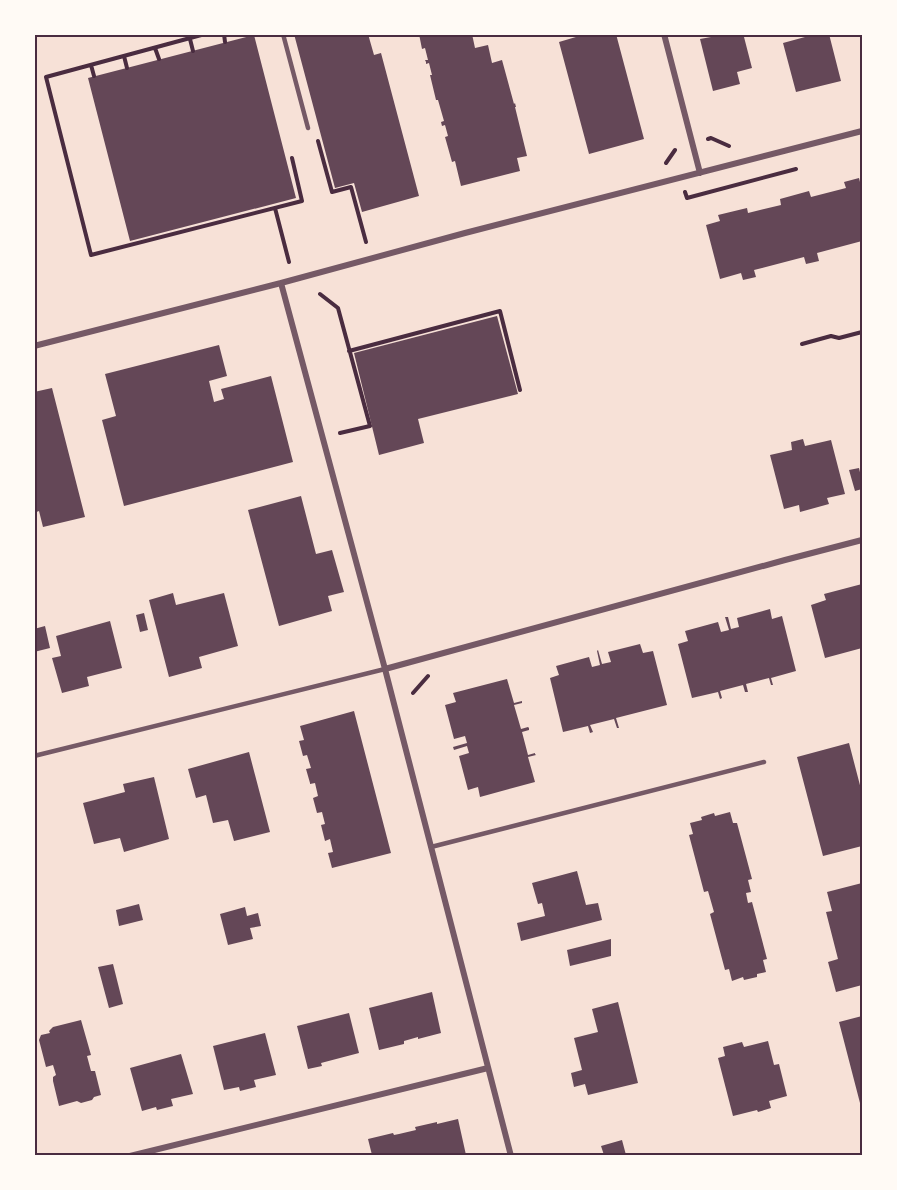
<svg xmlns="http://www.w3.org/2000/svg" width="897" height="1190" font-family="Quicksand,sans-serif">
<style>
.building{fill:#644757}
.lines{fill:none;stroke-linecap:round;stroke-linejoin:round}
.path{stroke:#4a2c40;stroke-width:4}
.service{stroke:#755966;stroke-width:4.5}
.minor{stroke:#755966;stroke-width:6}
.neatline{fill:none;stroke:#4a2c40;stroke-width:2}
</style>
<rect width="100%" height="100%" fill="#f7e1d7"/>
<!-- building -->
<path class="building" d="M294,34H368L374,55L381,53L419,196L362,212L354,183L335,188Z
M419,34H472L475,48L488,45L492,63L502,60L514,104L515,103L516,107H515L527,156L517,158L520,171L461,186L455,161L452,162L445,137L448,136L445,125L442,126L441,122L444,121L438,100H436L430,75H432L429,63L426,64V62L425,60H428L425,48L422,49Z
M586,34H616L644,139L589,154L559,42Z
M710,34H746L747,37H744L752,68L737,72L740,84L713,91L700,39L711,37Z
M816,34H829L841,81L796,92L783,43Z
M254,35L296,198L130,241L88,78Z
M859,178L862,190V241L817,253L819,261L806,264L804,257L754,270L756,277L743,280L741,273L720,279L706,225L720,221L718,215L747,208L748,213L781,205L780,199L809,191L811,197L846,188L844,182Z
M497,316L518,394L418,419L424,443L379,455L354,353Z
M219,345L227,376L209,381L214,402L224,399L221,389L271,376L293,462L124,506L102,420L116,416L105,374Z
M52,388L85,517L43,527L39,511L34,513V392Z
M803,439L805,446L831,440L845,494L827,498L829,504L800,512L799,505L784,509L770,455L792,450L791,442Z
M859,468L862,481V489L855,491L849,470Z
M301,496L316,554L332,550L344,592L328,596L332,611L279,626L248,510Z
M862,584V648L825,658L811,605L826,600L824,594Z
M173,593L176,605L224,593L238,646L199,657L202,668L169,677L149,600Z
M770,609L772,619L782,616L796,671L771,678L773,685H771L769,678L746,684L748,692H745L743,685L720,691L722,698L720,699L718,692L692,698L678,644L688,641L685,631L718,622L721,632L729,630L725,617H728L731,629L739,627L737,618Z
M144,613L148,630L140,632L136,615Z
M110,621L122,668L87,677L89,686L62,693L52,658L61,656L56,636Z
M45,626L50,648L34,652V629Z
M640,644L643,653L653,651L667,705L616,718L619,728H617L614,719L590,725L593,732L590,733L588,726L563,732L550,678L559,675L556,666L589,657L592,667L600,665L597,651L598,650L602,664L611,662L608,652Z
M507,679L514,703L522,701V703L514,705L521,729L528,727L529,728V730L522,732L528,755L535,753V754L536,755L528,757L535,782L480,797L478,787L468,790L459,756L469,753L467,746L454,750L453,747L467,743L465,736L454,739L445,705L456,702L453,693Z
M354,711L391,853L332,868L328,853L333,852L330,839L325,841L321,825L325,824L322,812L317,813L313,798L318,796L315,783L310,784V783L306,769L311,768L307,755L303,756L299,741L304,740L300,726Z
M849,743L862,793V846L823,856L797,757Z
M249,752L270,832L234,841L228,820L213,823L206,795L196,798L188,769Z
M154,777L169,839L124,852L120,838L94,844L83,803L125,792L123,784Z
M730,812L733,823H737L752,879L748,880L751,892L746,893L748,903L752,902L767,959L763,960L766,972L757,974V977L744,980L743,977L732,981L729,969L725,970L710,914L714,912L708,891L704,892L689,835L693,834L690,823L702,820L701,817L714,813L715,816Z
M577,871L586,905L598,903L602,920L521,941L517,923L545,916L542,903L538,904L532,883Z
M862,883V985L836,992L828,962L838,959L826,912L832,911L827,892Z
M139,904L143,920L119,926L116,910Z
M245,907L247,916L258,913L261,926L250,928L253,939L228,945L220,914Z
M611,939V956L570,966L567,950Z
M113,964L123,1004L109,1008L98,967Z
M432,992L441,1033L418,1039V1037L404,1041V1044L379,1050L369,1008Z
M618,1002L638,1083L588,1095L585,1084L574,1087L571,1073L582,1070L574,1038L598,1032L592,1009Z
M349,1013L359,1053L321,1063L322,1066L308,1069L297,1026Z
M862,1016V1102L860,1103L839,1022Z
M81,1020L91,1055L87,1056L91,1071H95L101,1095L94,1097L92,1100L81,1103L77,1101L59,1106L53,1081V1077L56,1075L53,1065L46,1067L39,1040L41,1035L50,1033L49,1031L53,1027Z
M265,1033L276,1075L254,1080L256,1087L240,1091L239,1087L224,1090L213,1046Z
M768,1041L774,1065L779,1064L787,1096L769,1101L771,1108L758,1112L757,1110L733,1116L718,1058L725,1056L723,1047L742,1042L744,1047Z
M181,1054L193,1094L171,1099L173,1106L157,1110L156,1107L142,1111L130,1068Z
M458,1119L466,1155H372L368,1139L393,1133L394,1135L399,1134L416,1130L415,1127L437,1122V1124Z
M622,1140L626,1155H604L601,1146Z"/>
<g class="lines">
<!-- path -->
<path class="path" d="M205,34L46,77L91,255L302,201L292,158
M224,34L225,42
M190,39L193,51
M155,48L159,59
M124,56L127,68
M91,65L94,76
M708,139L711,138L729,146
M318,141L332,192L351,187L366,242
M666,163L675,150
M685,192L687,198L796,169
M275,208L289,262
M320,294L338,308L370,426L340,433
M802,344L831,336L839,338L862,332
M349,351L500,311L520,390
M413,693L428,676"/>
<!-- service -->
<path class="service" d="M283,34L308,128
M34,756L385,669
M431,847L764,762"/>
<!-- minor -->
<path class="minor" d="M664,34L700,173
M281,283L385,669L511,1156
M34,346L281,283L465,233L862,131
M385,669L785,560L862,540
M130,1156L488,1068"/>
</g>
<!-- border -->
<rect width="897" height="1190" fill="none" stroke="#fffaf5" stroke-width="72"/>
<rect x="36" y="36" width="825" height="1118" class="neatline"/>
</svg>
